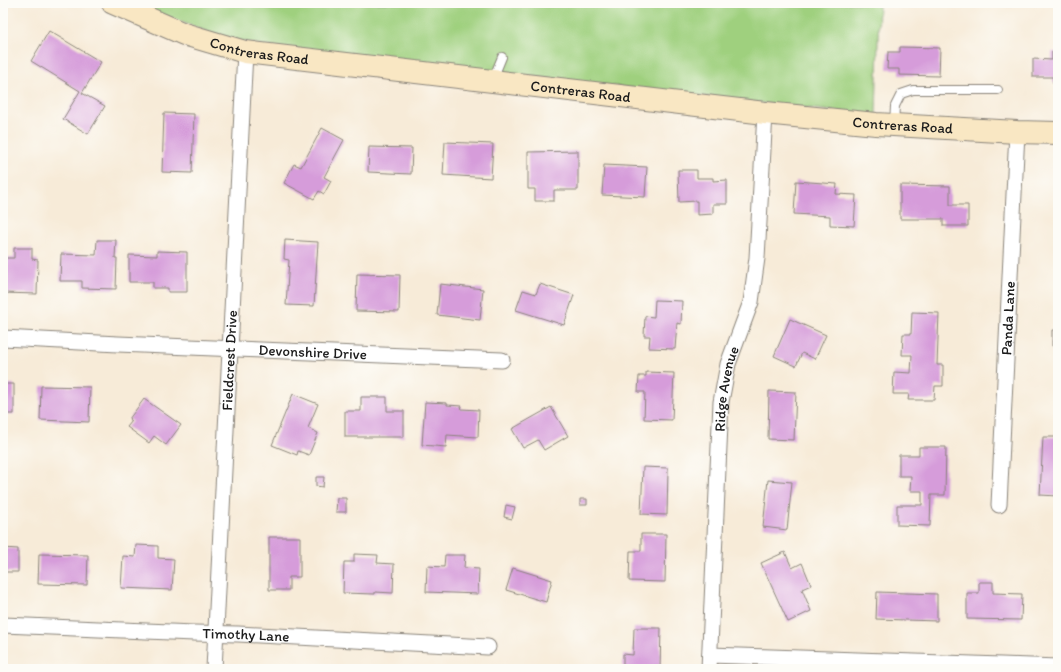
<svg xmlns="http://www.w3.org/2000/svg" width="1061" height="672" font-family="Itim,sans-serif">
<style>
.green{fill:#9fd07e;stroke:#5e764d}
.building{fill:#d69cda}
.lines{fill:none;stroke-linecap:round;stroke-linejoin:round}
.lane-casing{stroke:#8a847a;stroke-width:10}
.street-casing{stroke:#8a847a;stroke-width:17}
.secondary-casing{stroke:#8a847a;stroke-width:24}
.lane{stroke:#fff;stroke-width:8}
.street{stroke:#fff;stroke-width:15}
.secondary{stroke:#f9e7c3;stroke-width:22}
.labels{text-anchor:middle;stroke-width:4;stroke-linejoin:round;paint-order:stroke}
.street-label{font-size:15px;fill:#1c1c1c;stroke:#fdfcf7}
</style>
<rect width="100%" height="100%" fill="#fdfcf7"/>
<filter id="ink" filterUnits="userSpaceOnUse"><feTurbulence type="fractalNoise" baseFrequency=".025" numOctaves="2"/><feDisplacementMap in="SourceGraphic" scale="8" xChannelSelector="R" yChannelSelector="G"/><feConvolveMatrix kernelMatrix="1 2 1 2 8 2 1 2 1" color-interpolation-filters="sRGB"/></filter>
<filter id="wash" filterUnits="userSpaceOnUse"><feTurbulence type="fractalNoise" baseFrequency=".012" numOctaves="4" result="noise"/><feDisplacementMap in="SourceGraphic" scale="16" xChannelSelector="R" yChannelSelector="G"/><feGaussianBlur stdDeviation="0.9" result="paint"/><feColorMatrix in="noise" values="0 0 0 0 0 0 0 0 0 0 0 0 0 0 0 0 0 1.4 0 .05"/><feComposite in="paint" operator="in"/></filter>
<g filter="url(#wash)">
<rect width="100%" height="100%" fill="#f7ebd8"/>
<!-- green -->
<path class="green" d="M132,3H879L876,116L271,47L221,37Z"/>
<g id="blocks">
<!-- building -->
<path class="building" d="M49,31L101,62L82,93L105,106L88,134L63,119L80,91L31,61Z
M900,47L940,48L939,76L899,75V69H887L888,52H900Z
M1052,52H1058V83H1053V77H1033V59L1052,60Z
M164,113L194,114L192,173L162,172Z
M322,128L344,140L324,177L331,181L324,194L319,191L314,199L284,183L294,164L301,167Z
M445,142L493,144L491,178L443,175Z
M369,147L412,148L411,174L368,172Z
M578,151V190H554V201H535V189H528V152Z
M604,165L647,167L645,197L602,195Z
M678,170H697V178H713V181L727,180V204H713V214L697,215V201L679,202Z
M796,181L837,184L836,194L856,195L854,226L830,225V216L794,214Z
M900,185L950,186V205H968V226H943V219H900Z
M97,240H116L115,258H117L116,289L82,288V281H60L61,254L96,255Z
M285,240L318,242L314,306L286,305L289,260L284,259Z
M14,248H32V259L38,260L37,294L3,293V258H14Z
M157,251L187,252V292H168V288H153V282H129V255L157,256Z
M357,274L400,275L399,312L356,311Z
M440,284L483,289L480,320L437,315Z
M540,284L574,295L564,325L516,310L523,290L536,294Z
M655,300L682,301L681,324L677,323L675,349L649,348L650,336H644L645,316L654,317Z
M912,312L939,313L937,365H943V386H935L934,400H908L909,394H893L894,372L911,373L912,355H902L903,334H911Z
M790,319L826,335L815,359L802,353L796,366L774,356Z
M1052,330H1058V360H1055V346H1052Z
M646,372L674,373L672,420L644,419L645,392H638L639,376H646Z
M3,384H14V414H3Z
M41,386L90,387L89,422L40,420Z
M769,391L796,392L794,440L768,439Z
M293,394L318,404L308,428L318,433L309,455L298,451L297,455L272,445Z
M361,397H387V411H404V437H345V411H361Z
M144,399L181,425L166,445L154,436L149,443L127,427L132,421L129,419Z
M425,402L447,403V405L462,406L461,409L479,410L478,437L447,435L446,447L422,445Z
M551,407L568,436L544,450L538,440L523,448L512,429Z
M1043,437H1058V496L1040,495Z
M919,447H946L945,495H931L930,526L897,525V505H922V491H910L911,476H899V455H919Z
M643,467L668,468L667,515L641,514Z
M316,477H324L323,487L316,486Z
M768,480L792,482L787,530L763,527Z
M337,498H346V512H336Z
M580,499H587V505H580Z
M506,505L515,507L512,519L504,517Z
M641,534H666L665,582L629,581L630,551H641Z
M269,537H300V577H289V590H269Z
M136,545L158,546V558L174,559L172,590L121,588L123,556L135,557Z
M3,548L18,549V572H3Z
M785,552L792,568L802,563L811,585L802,589L811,611L788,622L761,563Z
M39,554L88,555L87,585L38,584Z
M354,554L378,555L377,563L394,564L393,593L375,592V594L343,593L344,562H354Z
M445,555H465L464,568L479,569L478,594L426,592L427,566L444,567Z
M513,568L552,580L546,602L506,590Z
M979,582H993V593L1022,594L1021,620L967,619V593H979Z
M877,592L937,594V621L876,619Z
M634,628H661L660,669H623V654L633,655Z"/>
</g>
</g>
<g filter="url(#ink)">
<use href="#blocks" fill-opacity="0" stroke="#8a847a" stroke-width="1"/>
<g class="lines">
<defs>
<path id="lane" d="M493,79L502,57
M894,124L895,106L901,94L913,90H998"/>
<g id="street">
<path id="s1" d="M3,338L118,344L502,360"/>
<path id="s2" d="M999,505L1017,132"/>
<path id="s3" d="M3,625L194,633L238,634L488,647"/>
<path d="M710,655L1058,667"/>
<path id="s4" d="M214,669L245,52"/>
<path id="s5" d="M709,669L721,402L728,364L751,302L757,258L765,113"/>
</g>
<g id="secondary">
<path id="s6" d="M113,3L184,34L245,52L765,113L876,124L1017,132L1058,133"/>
</g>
</defs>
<!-- lane casing -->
<use href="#lane" class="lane-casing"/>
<!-- street casing -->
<use href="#street" class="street-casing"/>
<!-- secondary casing -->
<use href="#secondary" class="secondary-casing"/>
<!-- lane -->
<use href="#lane" class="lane"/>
<!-- street -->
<use href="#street" class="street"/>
<!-- secondary -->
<use href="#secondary" class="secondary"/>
</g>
</g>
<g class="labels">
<!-- street labels -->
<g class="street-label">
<text dy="5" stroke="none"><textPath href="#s6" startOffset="155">Contreras Road</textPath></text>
<text dy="5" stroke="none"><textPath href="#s6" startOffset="479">Contreras Road</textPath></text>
<text dy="5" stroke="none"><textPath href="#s6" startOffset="803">Contreras Road</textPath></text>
<text dy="5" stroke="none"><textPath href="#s2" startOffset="187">Panda Lane</textPath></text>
<text dy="5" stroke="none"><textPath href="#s1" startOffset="310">Devonshire Drive</textPath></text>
<text dy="5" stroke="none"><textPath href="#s4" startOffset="309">Fieldcrest Drive</textPath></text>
<text dy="5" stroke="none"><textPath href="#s5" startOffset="281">Ridge Avenue</textPath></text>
<text dy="5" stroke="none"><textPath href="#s3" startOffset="243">Timothy Lane</textPath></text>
</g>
</g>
<!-- margin -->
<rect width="1061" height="672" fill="none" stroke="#fdfcf7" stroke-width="16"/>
</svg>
